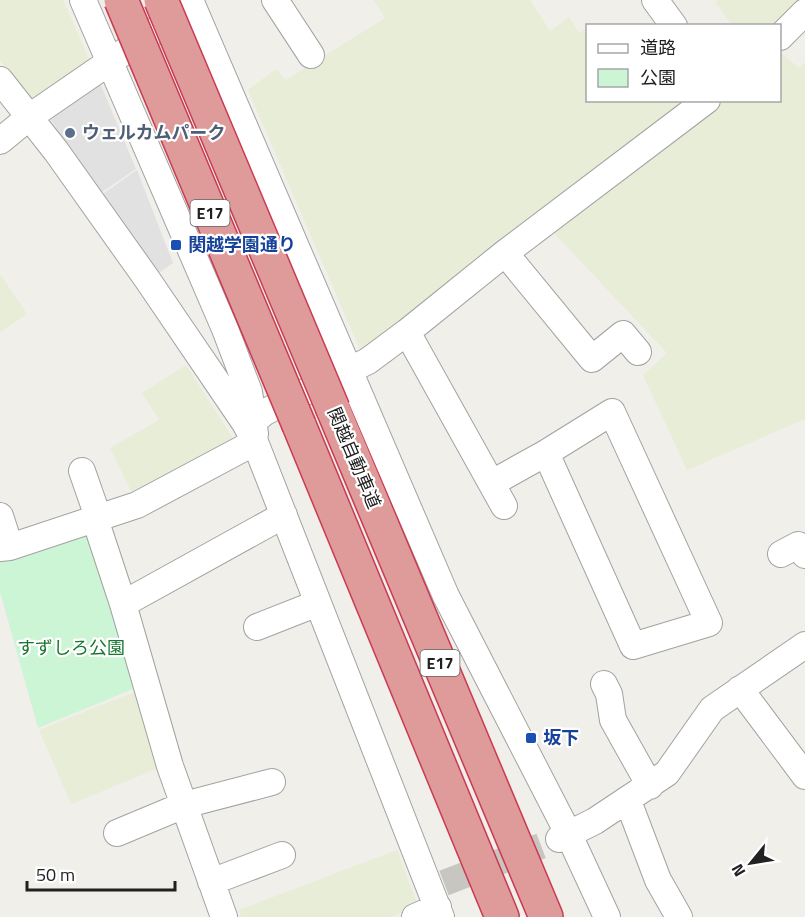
<svg xmlns="http://www.w3.org/2000/svg" width="805" height="917" font-family="'Titillium Web','Noto Sans JP',sans-serif">
<style>
.farmland{fill:#e7edd7}
.park{fill:#ccf5d6}
.parking{fill:#e1e1e1}
.lines{fill:none;stroke-linecap:round;stroke-linejoin:round}
.minor-tunnel{stroke:#c7c6c1;stroke-width:26;stroke-dasharray:26 13;stroke-linecap:butt}
.minor-casing{stroke:#a2a2a2;stroke-width:28}
.highway-casing{stroke:#ca3b53;stroke-width:36}
.minor{stroke:#fff;stroke-width:26}
.highway{stroke:#df9a9a;stroke-width:33}
.highway-bridge-casing{stroke:#ca3b53;stroke-width:36;stroke-linecap:butt}
.highway-bridge{stroke:#df9a9a;stroke-width:33}
.service-dot{fill:#5c6f8a;stroke:#fff;stroke-width:2}
.transit-dot{fill:#1a4fb4;stroke:#fff;stroke-width:2}
.labels{text-anchor:middle;stroke-width:4.5;stroke-linejoin:round;paint-order:stroke}
.shield{fill:#fff;stroke:#646464;stroke-width:1.5}
.shield-label{font-size:16px;font-weight:bold;fill:#212121}
.service-label{font-size:18px;font-weight:bold;fill:#4e5e75;stroke:#fff;text-anchor:start}
.transit-label{font-size:18px;font-weight:bold;fill:#164399;stroke:#fff;text-anchor:start}
.street-label{font-size:18px;fill:#212121;stroke:#fff}
.park-label{font-size:18px;fill:#187730;stroke:#fff}
</style>
<rect width="100%" height="100%" fill="#f1efe9"/>
<!-- farmland -->
<path class="farmland" d="M0,0H63L92,66L40,101L28,99L0,60Z
M374,0H530L550,31L569,17L579,33L587,28L588,100H682L685,105L361,352L248,90L276,69L286,80L385,18Z
M719,0H801L775,26L732,25L715,2Z
M780,52L799,68L805,62V419L687,470L643,375L667,353L552,231L725,101L780,100Z
M0,274L27,314L0,332Z
M186,365L234,440L133,495L110,448L159,420L142,393Z
M137,691L161,767L71,804L39,730Z
M397,850L418,906L391,917H241L239,910Z"/>
<!-- park -->
<path class="park" d="M83,535L93,542L138,687L38,728L0,592V558Z"/>
<!-- parking -->
<path class="parking" d="M98,78L136,169L99,194L51,120L52,110Z
M137,170L173,263L157,274L100,196Z"/>
<g class="lines">
<!-- minor-tunnel -->
<path class="minor-tunnel" d="M444,883L559,839"/>
<defs>
<path id="minor" d="M83,0L225,329L249,392L255,434
M190,0L446,596L569,835L607,917
M275,0L311,55
M655,0L674,26
M780,37L805,12
M0,80L56,151L147,279L245,423L255,442L441,917
M0,141L28,118L185,10
M505,253L592,359L623,334L638,352
M407,332L504,506
M254,421L265,412L368,361L407,332L505,253L707,100
M82,471L96,511L95,519L123,604L170,766L224,917
M492,483L546,453L612,412L709,623L633,646L546,453
M0,516L10,547
M0,548L10,547L137,505L255,442
M781,554L798,545L805,555
M123,604L284,515
M257,627L318,603
M604,684L609,694L613,720L650,786
M740,689L805,776
M628,801L658,880L679,917
M117,833L184,805L272,782
M559,839L595,821L667,773L712,709L805,645
M211,882L282,855
M415,917L438,907"/>
<path id="highway" d="M333,409L546,917
M299,425L502,917"/>
</defs>
<!-- minor casing -->
<use href="#minor" class="minor-casing"/>
<!-- highway casing -->
<use href="#highway" class="highway-casing"/>
<!-- minor -->
<use href="#minor" class="minor"/>
<!-- highway -->
<use href="#highway" class="highway"/>
<defs>
<path id="highway-bridge" d="M121,0L299,425
M161,0L333,409"/>
</defs>
<!-- highway-bridge casing -->
<use href="#highway-bridge" class="highway-bridge-casing"/>
<!-- highway-bridge -->
<use href="#highway-bridge" class="highway-bridge"/>
</g>
<!-- markers -->
<circle class="service-dot" cx="70" cy="133" r="6"/>
<g class="transit-dot">
<rect x="170" y="239" width="12" height="12" rx="3"/>
<rect x="525" y="732" width="12" height="12" rx="3"/>
</g>
<g class="labels">
<!-- shield labels -->
<g class="shield">
<rect x="190.5" y="200" width="39" height="26" rx="4.5"/>
<rect x="420.5" y="650" width="39" height="26" rx="4.5"/>
</g>
<g class="shield-label">
<text x="210" y="219">E17</text>
<text x="440" y="669">E17</text>
</g>
<!-- service labels -->
<g class="service-label">
<text x="82" y="139">ウェルカムパーク</text>
</g>
<!-- transit labels -->
<g class="transit-label">
<text x="188" y="251">関越学園通り</text>
<text x="543" y="744">坂下</text>
</g>
<!-- street labels -->
<g class="street-label">
<text transform="translate(354 458) rotate(67)" y="6">関越自動車道</text>
</g>
<!-- park labels -->
<g class="park-label">
<text x="71" y="654">すずしろ公園</text>
</g>
</g>
<!-- legend -->
<rect x="586" y="24" width="195" height="78" fill="#ffffff" stroke="#a6a6a6" stroke-width="1.5"/>
<rect x="598" y="44" width="30" height="9" fill="#ffffff" stroke="#a6a6a6" stroke-width="1.5"/>
<text x="640" y="54" font-size="18" fill="#212121">道路</text>
<rect x="598" y="69" width="30" height="18" fill="#ccf5d6" stroke="#a6a6a6" stroke-width="1.5"/>
<text x="640" y="84" font-size="18" fill="#212121">公園</text>
<!-- north arrow -->
<g transform="translate(751 863) rotate(240)" stroke="#ffffff" stroke-width="4.5" paint-order="stroke">
<path d="M0-4.5L10 22L0 15L-10 22Z" fill="#212121"/>
<text y="-9" font-size="16" font-weight="bold" text-anchor="middle" fill="#212121">N</text>
</g>
<!-- scale -->
<path d="M27 881v9h148v-9" fill="none" stroke="#212121" stroke-width="3"/>
<text x="36" y="881" font-size="18" fill="#212121" stroke="#ffffff" stroke-width="4.5" paint-order="stroke">50 m</text>
</svg>
